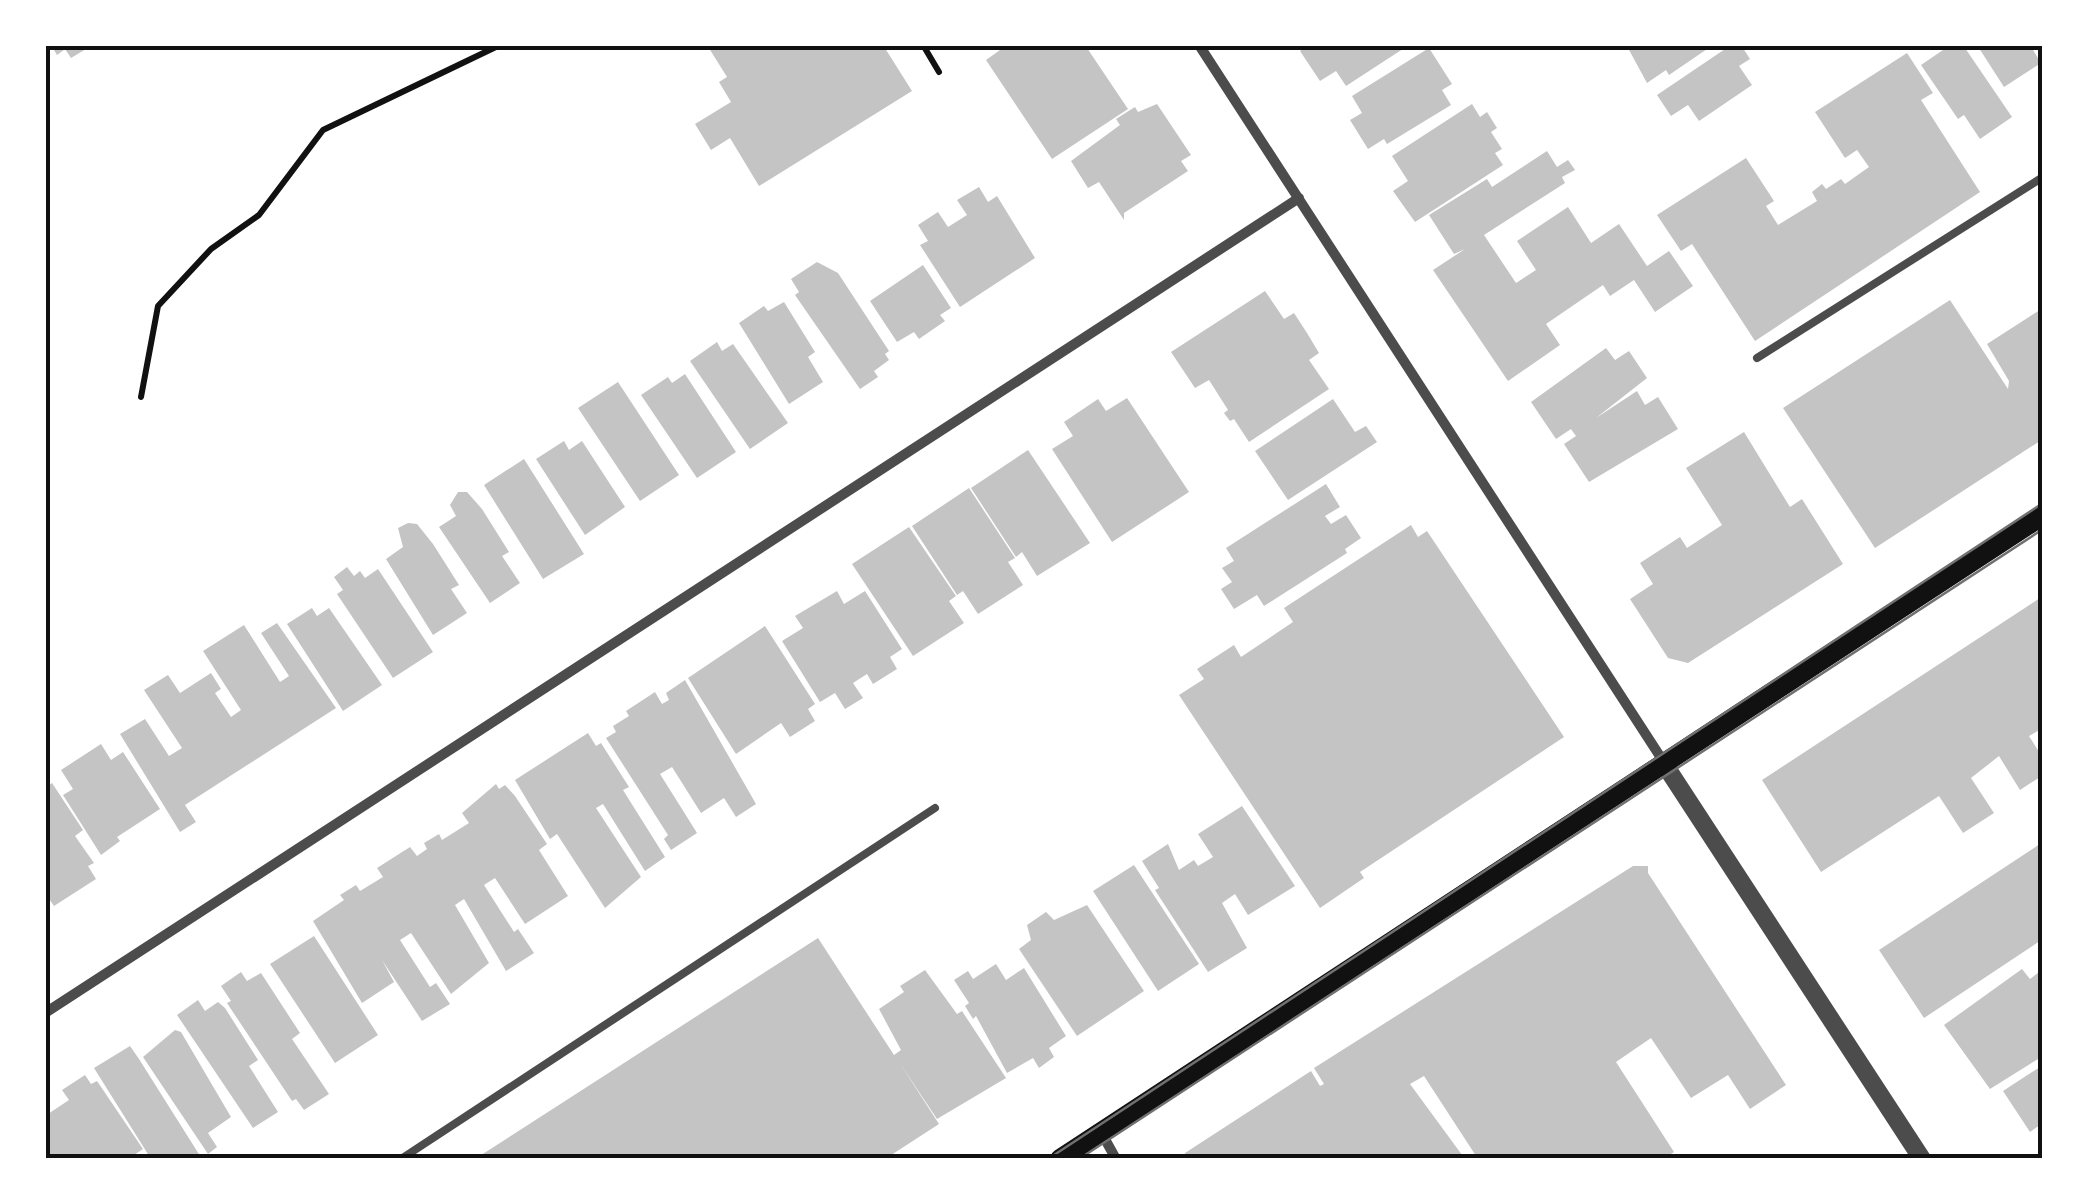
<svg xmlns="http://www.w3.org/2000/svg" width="2088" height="1204" font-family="Barlow,sans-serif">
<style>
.building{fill:#c4c4c4}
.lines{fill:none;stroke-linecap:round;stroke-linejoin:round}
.path{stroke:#111;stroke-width:6}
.service{stroke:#4c4c4c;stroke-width:8}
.minor{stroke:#4c4c4c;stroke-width:10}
.tertiary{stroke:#4c4c4c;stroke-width:18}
.secondary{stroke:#111;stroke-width:20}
.tram{stroke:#707070;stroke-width:2.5}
.neatline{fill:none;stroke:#111;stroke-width:4}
</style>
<rect width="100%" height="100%" fill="#fff"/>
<!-- building -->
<path class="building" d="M51,45H84L86,49L71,58L65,49L57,55Z
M707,45H883L912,91L759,186L730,138L711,150L695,124L731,102L719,82L727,77Z
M1007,45H1085L1128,109L1052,159L986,60Z
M1309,45H1409L1346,86L1336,71L1320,81L1300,51Z
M1632,45H1713L1669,75L1666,70L1647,83L1628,48Z
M1731,45H1741L1750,59L1739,66L1752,85L1699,121L1688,105L1671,116L1657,95Z
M1939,45H1963L2012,117L1980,139L1964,115L1958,119L1921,65L1943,50Z
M1977,45H2030L2041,63L2004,87Z
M1429,48L1452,84L1442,90L1451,105L1387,144L1384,139L1368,149L1350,120L1362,113L1352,96Z
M1907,53L1933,93L1921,100L1980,192L1755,341L1692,244L1681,251L1657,215L1746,158L1774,201L1766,206L1778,225L1817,201L1812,192L1822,184L1826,189L1841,179L1845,184L1869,167L1857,150L1845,158L1815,112Z
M1157,104L1191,155L1181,161L1188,171L1124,213V220L1099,182L1088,188L1071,161L1120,125L1116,119L1135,107L1138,112Z
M1472,104L1480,117L1487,112L1497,128L1491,132L1502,149L1495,153L1503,165L1415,222L1393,191L1408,181L1392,156Z
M1547,151L1557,167L1568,160L1575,170L1562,177L1565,183L1484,235L1516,283L1536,270L1517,241L1568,207L1591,243L1619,224L1647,266L1669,251L1693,286L1655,312L1634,280L1610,296L1603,285L1546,324L1560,345L1508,381L1433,270L1465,249L1454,254L1429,215L1487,179L1492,187Z
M979,187L988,202L997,196L1035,258L960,307L920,245L928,241L918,225L938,212L948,227L967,215L957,200Z
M817,262L838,273L889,351L885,354L889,360L874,371L878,377L860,389L795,295L799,292L791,279Z
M923,265L951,308L940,315L945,321L919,339L914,332L897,342L870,301Z
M1265,291L1284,319L1294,313L1307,333L1319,353L1309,360L1329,389L1249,442L1234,419L1230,421L1224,413L1228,410L1209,380L1195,388L1171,352Z
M1950,300L2008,389L2009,381L1987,344L2043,308V439L1875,548L1783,408Z
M784,302L815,352L808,357L823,382L789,404L739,323L764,306L768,311Z
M717,342L722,351L733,344L788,423L750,449L690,361Z
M1606,348L1615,360L1629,351L1647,378L1596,418L1637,391L1645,405L1658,397L1678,429L1589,482L1564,444L1576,436L1573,432L1571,429L1556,439L1531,402Z
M685,374L736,452L697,478L641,395L668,377L672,383Z
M618,382L679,475L640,501L578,408Z
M1127,398L1189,492L1112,542L1052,449L1073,436L1064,422L1098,399L1106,411Z
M1333,399L1355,432L1366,426L1377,442L1288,500L1255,451Z
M1744,432L1790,507L1802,499L1843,564L1688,663L1668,658L1630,599L1653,584L1640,563L1680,537L1687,548L1722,525L1686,468Z
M564,441L569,450L582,441L625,507L585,535L536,459Z
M1028,450L1090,543L1037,576L1022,552L1016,557L971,488Z
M524,459L584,554L543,579L484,485Z
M1326,484L1340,507L1325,516L1331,524L1346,515L1361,538L1345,549L1347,553L1264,606L1257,595L1234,609L1221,589L1232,582L1222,568L1234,561L1226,548Z
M969,488L1015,558L1008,562L1023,585L978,614L963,591L957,595L912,526Z
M458,492H467L482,509L509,552L502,556L520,583L490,603L439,527L456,516L450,505Z
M408,523L417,524L433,544L459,585L451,589L467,613L433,635L386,559L403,547L398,528Z
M1411,525L1418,537L1427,531L1564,737L1360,872L1364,878L1320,908L1179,695L1204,679L1197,669L1234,645L1241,657L1293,622L1284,608Z
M909,527L956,596L949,601L964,623L913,656L852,564Z
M347,567L354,576L360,571L365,578L378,569L433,652L393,678L337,594L343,590L334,577Z
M837,591L844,604L865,591L902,649L890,657L897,669L873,684L867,674L853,683L863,698L845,709L835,693L820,702L782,641L803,628L795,616Z
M2043,596V728L2029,736L2043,758V775L2020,790L1999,756L1971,778L1994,813L1963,833L1939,796L1821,872L1762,780Z
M312,608L317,616L329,608L382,685L343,711L287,624Z
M277,623L336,708L185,805L196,822L180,832L120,734L145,719L169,756L182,748L144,690L168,675L180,693L211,673L221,689L215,693L231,717L241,710L203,651L244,625L280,682L289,676L261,633Z
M765,626L815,704L808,709L815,721L790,737L781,723L736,754L688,678Z
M685,680L756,804L736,817L724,798L701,813L672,767L660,774L697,833L671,850L664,839L668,835L606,738L616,732L613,726L629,716L626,711L655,692L662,704L669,700L666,693Z
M588,733L596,746L601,743L629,787L623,790L665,857L645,871L603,804L596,808L641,877L605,908L557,834L550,839L515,780Z
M101,744L111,760L123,752L160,809L117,837L120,841L101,855L63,795L73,789L61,770Z
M52,783L83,830L75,836L94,863L88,866L96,879L54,906L45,893V788Z
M496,784L499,789L505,785L515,796L547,844L539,850L568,896L525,924L495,878L484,885L514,932L518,929L534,953L506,971L464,899L455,905L489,963L451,994L411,933L400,940L430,987L436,983L450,1004L422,1021L382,960L394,982L362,1003L313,921L344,900L340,895L356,885L360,891L383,877L377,868L410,847L417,856L427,849L424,843L439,834L442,840L469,823L462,813Z
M1242,806L1295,886L1248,915L1235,894L1222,903L1247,948L1208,972L1155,890L1159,888L1142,861L1168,844L1179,870L1194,860L1198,866L1213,857L1198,834Z
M2043,842V939L1924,1018L1879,950Z
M1134,865L1199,964L1158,991L1093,891Z
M1633,866H1648V873L1786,1085L1750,1109L1728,1075L1691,1098L1651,1038L1616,1062L1674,1152L1663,1159H1478L1424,1076L1410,1084L1465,1159H1188L1185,1153L1311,1071L1320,1086L1324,1084L1314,1068Z
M1087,905L1144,991L1077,1036L1019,949L1031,940L1027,925L1046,912L1054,920Z
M314,936L378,1035L335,1063L270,964Z
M818,938L894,1055L901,1050L879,1009L904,992L900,986L925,970L957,1014L962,1011L1006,1078L937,1119L899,1062L939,1124L885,1159H475Z
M996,964L1006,980L1024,968L1066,1036L1049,1048L1054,1057L1039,1068L1033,1058L1007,1073L976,1016L973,1019L965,1006L969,1003L954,980L968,971L973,979Z
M2022,969L2030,979L2043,969V1056L1990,1089L1944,1025Z
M241,972L247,981L261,973L300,1033L292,1039L329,1094L304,1110L296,1099L292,1101L227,1003L231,1001L221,986Z
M198,1000L205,1011L218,1002L225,1008L258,1060L249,1066L278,1112L253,1128L177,1015Z
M175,1030L181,1032L231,1117L208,1133L217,1147L208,1154L143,1057Z
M130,1046L139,1059L202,1159H151L94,1068Z
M2043,1065V1123L2030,1132L2003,1091Z
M85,1075L91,1084L97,1081L143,1149L128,1159H45V1116L69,1100L62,1090Z"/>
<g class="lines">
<!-- path -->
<path class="path" d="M923,45L939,72
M141,397L158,306L211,249L259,215L323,130L500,45"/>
<!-- service -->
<path class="service" d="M1757,358L2043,177
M401,1159L935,808"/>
<!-- minor -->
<path class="minor" d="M1199,45L1665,764
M45,1013L1299,198
M1101,1132L1116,1159"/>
<!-- tertiary -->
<path class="tertiary" d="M1665,765L1922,1159"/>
<!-- secondary -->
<path class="secondary" d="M1060,1159L2043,515"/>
<!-- tram -->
<path class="tram" d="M1048,1159L2043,503
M1079,1159L2043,529"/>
</g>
<!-- border -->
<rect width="2088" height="1204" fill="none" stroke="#ffffff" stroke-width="95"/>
<rect x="48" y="48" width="1992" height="1108" class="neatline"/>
</svg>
